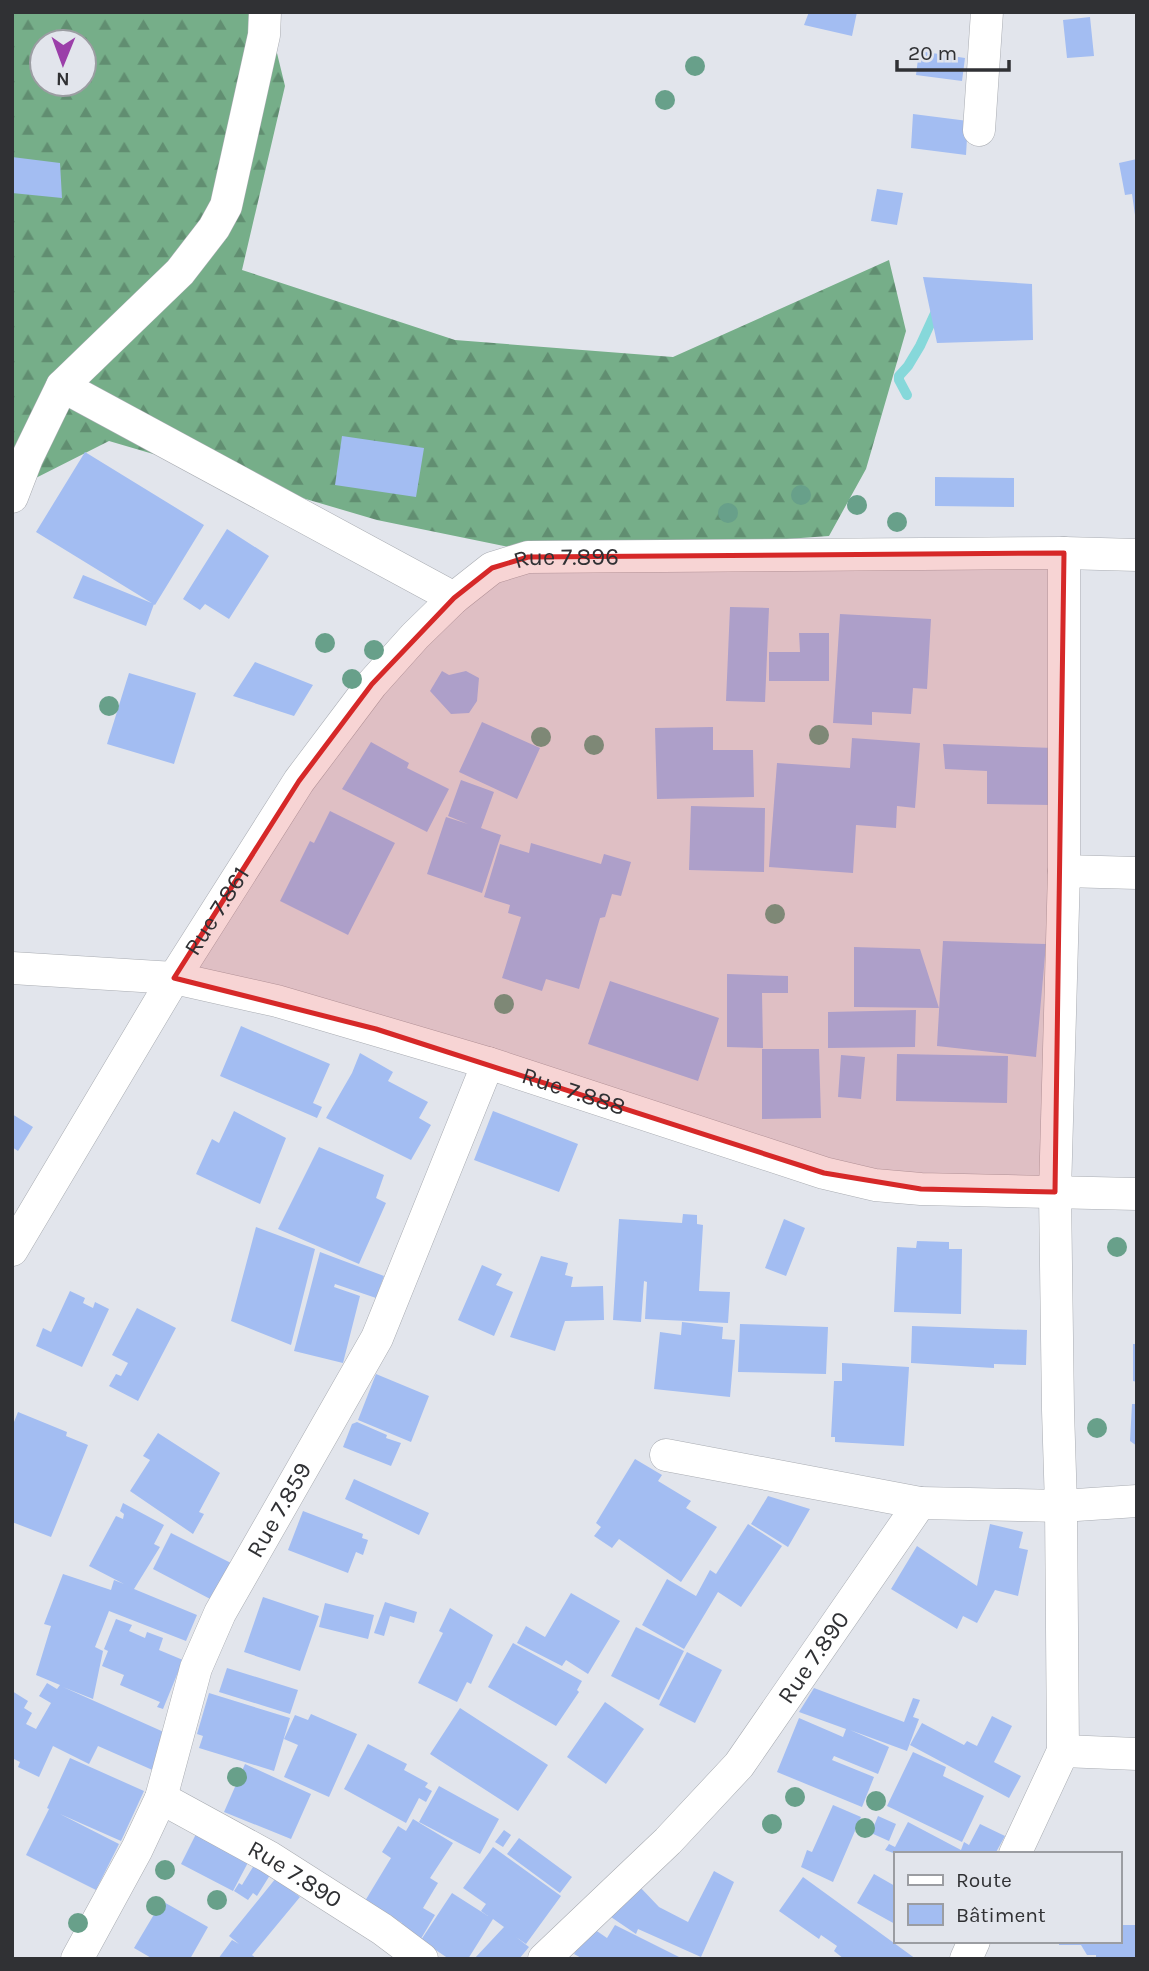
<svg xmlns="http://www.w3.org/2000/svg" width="1149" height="1971" font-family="Karla,sans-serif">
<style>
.forest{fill:url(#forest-firs);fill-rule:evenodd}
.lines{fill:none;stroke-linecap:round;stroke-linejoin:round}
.stream{stroke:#86d8da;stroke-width:10}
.building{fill:#a3bdf2}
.street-casing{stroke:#a9acb2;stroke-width:33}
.street{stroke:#fff;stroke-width:32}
.tree{fill:#68a08a}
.marked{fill:#d62828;fill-opacity:0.2;stroke:#d62828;stroke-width:5;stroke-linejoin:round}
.labels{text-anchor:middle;stroke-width:6;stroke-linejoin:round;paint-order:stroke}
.street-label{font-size:24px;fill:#303134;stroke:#e2e5ec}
</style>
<defs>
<pattern id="forest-firs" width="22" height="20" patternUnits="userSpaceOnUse" patternTransform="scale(1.75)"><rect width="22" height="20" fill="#76ae89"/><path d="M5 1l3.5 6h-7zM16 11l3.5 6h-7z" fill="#618e71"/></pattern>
</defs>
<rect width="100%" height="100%" fill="#e2e5ec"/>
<!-- forest -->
<path class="forest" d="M12,12H267L285,86L242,270L455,340L673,357L889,260L906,331L866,469L829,536L553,556L377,520L109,441L12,490ZM42,42H84V84H42Z"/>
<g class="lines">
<!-- stream -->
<path class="stream" d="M907,395L899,380V376L908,366L920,346L937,309"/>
</g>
<!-- building -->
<path class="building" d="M809,12H857L852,36L804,25Z
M1090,17L1094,56L1067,58L1063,20Z
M919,51L965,58L962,81L916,75Z
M913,114L968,121L966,155L911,148Z
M12,157L60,163L62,198L12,193Z
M1137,159V215H1135L1132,194L1125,195L1119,163Z
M877,189L903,193L897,225L871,221Z
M923,277L1032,284L1033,340L937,343Z
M342,436L424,448L416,497L335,485Z
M85,452L204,525L155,605L36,532Z
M935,477L1014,478V507L935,506Z
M227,529L269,556L229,619L205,604L200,610L183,599Z
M83,575L154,604L146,626L73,598Z
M730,607L769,608L765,702L726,701Z
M840,614L931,619L927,689L913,688L911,714L872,712V725L833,723Z
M799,633H829V681H769V652H800Z
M255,662L313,685L294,716L233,696Z
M442,671L449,675L466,671L479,678L477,701L469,713L451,714L430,691Z
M129,673L196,693L174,764L107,744Z
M482,722L540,748L517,799L459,772Z
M713,727V750H753L754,797L657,799L655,728Z
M852,738L920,743L915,808L897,806L896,828L856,825L853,873L769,867L777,763L850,768Z
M371,742L409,763L407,768L449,789L427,832L342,789Z
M943,744L1054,748L1052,805L987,804V771L945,769Z
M461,780L494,792L481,828L501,835L482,893L427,874L446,817L468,824L448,816Z
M691,806L765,808L764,872L689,870Z
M330,811L395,843L348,935L280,901L310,841L314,843Z
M531,843L601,864L604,854L631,862L621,896L612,894L605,917L600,918L579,989L546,979L542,991L502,978L521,917L508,913L510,905L484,897L500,844L529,853Z
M943,941L1046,944L1036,1057L937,1046Z
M854,947L920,949L939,1008L854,1007Z
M727,974L788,976V993H762L763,1048L727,1047Z
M610,981L719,1018L698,1081L588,1044Z
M916,1010L915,1047L828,1048V1012Z
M241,1026L330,1064L313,1103L322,1107L317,1118L220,1076Z
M762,1049H819L821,1118L762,1119Z
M360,1053L393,1072L388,1081L428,1102L419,1118L431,1125L411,1160L326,1118L352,1073Z
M897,1054L1008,1056L1007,1103L896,1101Z
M841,1055L865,1057L861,1099L838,1097Z
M234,1111L286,1138L260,1204L196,1174L212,1139L219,1143Z
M493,1111L578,1144L559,1192L474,1160Z
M12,1114L33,1127L18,1151L12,1147Z
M319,1147L384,1175L376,1198L386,1203L359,1264L278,1229Z
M683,1214L697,1215V1224L703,1225L699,1291L730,1292L728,1323L645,1319L647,1282L644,1281L641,1322L613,1320L619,1219L682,1223Z
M784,1219L805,1228L786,1276L765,1268Z
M256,1227L315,1249L291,1345L231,1321Z
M917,1241L949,1242V1249H962L961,1314L894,1312L897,1247L916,1248Z
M320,1252L384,1276L376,1298L335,1284L334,1287L360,1296L343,1363L294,1351Z
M541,1256L568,1263L565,1275L573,1277L571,1287L603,1286L604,1320L565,1321L555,1351L510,1337Z
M482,1265L502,1274L496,1285L513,1292L494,1336L458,1320Z
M70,1291L85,1298L83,1303L93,1308L95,1302L109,1309L82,1367L36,1346L43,1328L51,1332Z
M137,1308L176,1328L138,1401L109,1386L116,1374L121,1376L128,1363L112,1355Z
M682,1322L723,1327L722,1339L735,1340L730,1397L654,1389L660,1332L681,1335Z
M740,1324L828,1327L826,1374L738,1372Z
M912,1326L1027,1330L1026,1365L994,1364V1368L911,1363Z
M1133,1344H1137V1382L1133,1381Z
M842,1363L909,1367L904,1446L835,1442V1437H831L834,1381H842Z
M376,1374L429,1396L411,1442L358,1420Z
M1132,1404H1137V1446L1130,1441Z
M18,1412L67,1432L66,1436L88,1445L51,1537L12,1522V1427Z
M357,1422L387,1435L386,1438L401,1443L391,1466L343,1447L352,1424Z
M158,1433L220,1473L199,1512L204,1514L193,1534L130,1491L150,1460L143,1456Z
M635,1459L662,1475L658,1481L691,1501L686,1508L717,1527L681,1582L619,1539L612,1548L594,1536L601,1527L596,1523Z
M354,1479L429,1513L419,1535L345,1499Z
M768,1496L810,1509L788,1547L751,1524Z
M123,1503L164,1525L154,1544L160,1547L134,1589L197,1615L186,1641L109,1611L95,1647L103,1651L93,1699L63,1687L166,1733L157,1772L98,1746L89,1764L53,1746L39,1777L18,1767L20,1762L12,1758V1691L28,1701L24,1708L32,1713L26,1724L36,1729L51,1703L39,1696L47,1683L57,1689L60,1685L36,1675L51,1626L44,1624L63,1574L111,1590L114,1580L124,1584L89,1566L116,1516L123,1519L124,1514L120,1511Z
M303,1511L363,1534L362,1538L368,1540L363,1555L356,1552L348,1573L288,1550Z
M748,1524L782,1546L741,1607L718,1592L684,1649L642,1625L667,1579L696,1596L710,1570L716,1574Z
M990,1524L1023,1532L1019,1548L1028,1550L1018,1596L995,1590L977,1623L963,1616L957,1629L891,1589L917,1546L977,1586Z
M171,1533L233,1564L214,1601L153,1569Z
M571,1593L620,1621L588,1674L566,1660L562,1666L517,1643L526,1626L545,1637Z
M263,1597L319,1616L300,1671L244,1652Z
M385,1602L417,1612L414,1623L390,1616L384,1636L374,1633Z
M325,1603L374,1615L368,1639L319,1627Z
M450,1608L493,1635L471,1684L467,1682L457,1702L418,1683L443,1633L439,1631Z
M116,1619L132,1625L129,1631L145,1638L147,1632L163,1638L159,1650L183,1660L163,1709L157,1707L160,1702L120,1685L124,1675L102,1666L108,1651L104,1649Z
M636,1627L684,1651L659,1700L611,1676Z
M513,1643L582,1681L577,1690L579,1692L556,1726L488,1687Z
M687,1652L722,1670L695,1723L659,1705Z
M227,1668L298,1690L290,1714L219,1692Z
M814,1688L904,1722L913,1698L920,1700L913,1717L919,1719L907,1751L850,1730L889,1747L878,1774L834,1756L832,1760L874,1777L862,1807L777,1772L799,1718L843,1737L846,1729L799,1712Z
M209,1693L290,1718L274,1771L199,1748L203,1736L197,1734Z
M605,1702L644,1729L606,1784L567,1757Z
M460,1708L548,1765L518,1811L430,1754Z
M311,1714L357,1734L329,1797L284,1777L298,1745L284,1739L295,1715L308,1720Z
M992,1716L1012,1726L994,1762L1021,1776L1009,1798L910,1745L922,1723L964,1745L967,1741L977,1746Z
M368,1744L407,1764L404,1770L428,1783L425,1787L432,1791L426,1802L419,1798L406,1823L344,1789Z
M913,1752L946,1767L943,1776L984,1796L962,1842L887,1806Z
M70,1758L144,1791L121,1841L60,1814L119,1844L96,1890L26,1855L49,1809L47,1808Z
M245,1764L311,1794L291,1839L224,1812Z
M439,1786L499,1819L480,1854L419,1822Z
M833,1805L861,1817L833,1882L801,1867L807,1850L812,1852Z
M878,1816L896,1824L889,1841L871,1833Z
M413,1819L453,1843L430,1878L438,1883L423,1908L435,1915L419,1942L398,1929L402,1923L365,1901L391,1858L382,1852L398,1826L406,1831Z
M908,1822L961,1850L964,1842L969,1845L980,1824L1005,1836L995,1854H896L885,1850L889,1844L895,1847Z
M200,1826L253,1853L233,1891L181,1864Z
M504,1830L511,1835L503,1847L495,1842Z
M519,1838L572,1877L560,1893L507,1854Z
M493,1847L561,1896L526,1944L516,1937L529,1947L519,1959H474L504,1927L493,1919L468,1959H449L421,1940L452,1893L488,1916L481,1911L486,1904L463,1888Z
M259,1857L275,1867L257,1896L253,1893L248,1900L234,1891L239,1883L242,1885Z
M714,1871L734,1882L701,1957L638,1929L636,1934L608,1915L639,1886L659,1907L688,1922Z
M874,1874L895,1886V1924L857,1903Z
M803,1877L916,1959H844L834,1951L837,1946L821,1935L819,1939L779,1911Z
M276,1878L300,1897L252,1955L257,1959H218L232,1940L239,1944L229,1936Z
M162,1901L208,1927L190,1959H153L134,1948Z
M615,1925L683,1959H583L574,1954L591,1927L607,1938Z
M1119,1925H1137V1959H1096V1955H1087L1081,1945H1059V1941H1119Z"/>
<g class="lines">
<defs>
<g id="street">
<path d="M979,130L987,12"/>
<path id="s1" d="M62,386L454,598L492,568L528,557L1064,553L1137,555"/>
<path d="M12,497L27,458L62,386L180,272L214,228L226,206L264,35L265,12"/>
<path d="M1064,871L1137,873"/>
<path id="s2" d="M12,968L174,978L277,1001L488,1063L824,1173L875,1185L921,1189L1137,1194"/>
<path id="s3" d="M12,1250L174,978L299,781L372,684L415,636L454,598"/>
<path d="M666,1455L920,1503"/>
<path d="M1063,1751L1137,1754"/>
<path id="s4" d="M161,1798L269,1857L382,1929L422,1959"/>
<path d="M1015,1854L1063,1751L1061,1506L1058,1410L1055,1192L1064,871V553"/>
<path id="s5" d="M77,1959L137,1849L161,1798L196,1668L220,1613L377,1338L488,1063"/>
<path id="s6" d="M544,1959L668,1841L739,1765L920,1503L1061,1506L1137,1501"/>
<path d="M966,1959L974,1941"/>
</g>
</defs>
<!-- street casing -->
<use href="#street" class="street-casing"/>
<!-- street -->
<use href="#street" class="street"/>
</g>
<!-- trees -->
<g class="tree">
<circle cx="695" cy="66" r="10"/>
<circle cx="665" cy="100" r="10"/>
<circle cx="801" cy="495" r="10"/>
<circle cx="857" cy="505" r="10"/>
<circle cx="728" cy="513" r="10"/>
<circle cx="897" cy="522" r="10"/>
<circle cx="325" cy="643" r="10"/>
<circle cx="374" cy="650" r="10"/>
<circle cx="352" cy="679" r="10"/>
<circle cx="109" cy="706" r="10"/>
<circle cx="819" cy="735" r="10"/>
<circle cx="541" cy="737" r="10"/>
<circle cx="594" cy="745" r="10"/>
<circle cx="775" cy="914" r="10"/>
<circle cx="504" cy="1004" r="10"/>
<circle cx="1117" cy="1247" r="10"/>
<circle cx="1097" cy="1428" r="10"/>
<circle cx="237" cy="1777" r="10"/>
<circle cx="795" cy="1797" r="10"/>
<circle cx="876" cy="1801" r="10"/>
<circle cx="772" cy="1824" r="10"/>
<circle cx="865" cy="1828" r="10"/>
<circle cx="165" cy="1870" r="10"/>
<circle cx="217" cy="1900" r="10"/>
<circle cx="156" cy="1906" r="10"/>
<circle cx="78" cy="1923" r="10"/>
</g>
<!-- marked area -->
<path class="marked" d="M1064,553L1055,1192L921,1189L824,1173L376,1029L174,978L299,781L372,684L454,598L492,568L528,557Z"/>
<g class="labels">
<!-- street labels -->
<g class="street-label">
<text dy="8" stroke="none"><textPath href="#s1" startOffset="570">Rue 7.896</textPath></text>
<text dy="8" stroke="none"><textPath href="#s3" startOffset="396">Rue 7.861</textPath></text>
<text dy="8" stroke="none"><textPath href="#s2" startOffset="578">Rue 7.888</textPath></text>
<text dy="8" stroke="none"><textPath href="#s5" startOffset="495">Rue 7.859</textPath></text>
<text dy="8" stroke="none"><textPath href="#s6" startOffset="406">Rue 7.890</textPath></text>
<text dy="8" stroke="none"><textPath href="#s4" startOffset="154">Rue 7.890</textPath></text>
</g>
</g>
<!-- border -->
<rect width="1149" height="1971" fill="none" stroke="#303134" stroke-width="28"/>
<!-- legend -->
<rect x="894" y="1852" width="228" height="91" fill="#e2e5ec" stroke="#9b9da2" stroke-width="2"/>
<rect x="908" y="1875" width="35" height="10" fill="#ffffff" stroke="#9b9da2" stroke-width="2"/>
<text x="956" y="1887" font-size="21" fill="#303134">Route</text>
<rect x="908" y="1904" width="35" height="21" fill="#a3bdf2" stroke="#9b9da2" stroke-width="2"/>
<text x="956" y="1922" font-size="21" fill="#303134">Bâtiment</text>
<!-- north arrow -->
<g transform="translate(63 63) rotate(181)"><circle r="33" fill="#e2e5ec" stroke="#9b9da2" stroke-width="2"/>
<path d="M0-5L12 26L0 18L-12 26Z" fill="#9b3fa9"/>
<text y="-10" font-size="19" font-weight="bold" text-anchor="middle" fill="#303134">N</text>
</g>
<!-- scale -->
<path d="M897 60v10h112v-10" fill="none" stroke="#303134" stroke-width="3.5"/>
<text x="908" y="60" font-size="21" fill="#303134" stroke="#e2e5ec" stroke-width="5" paint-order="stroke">20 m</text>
</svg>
